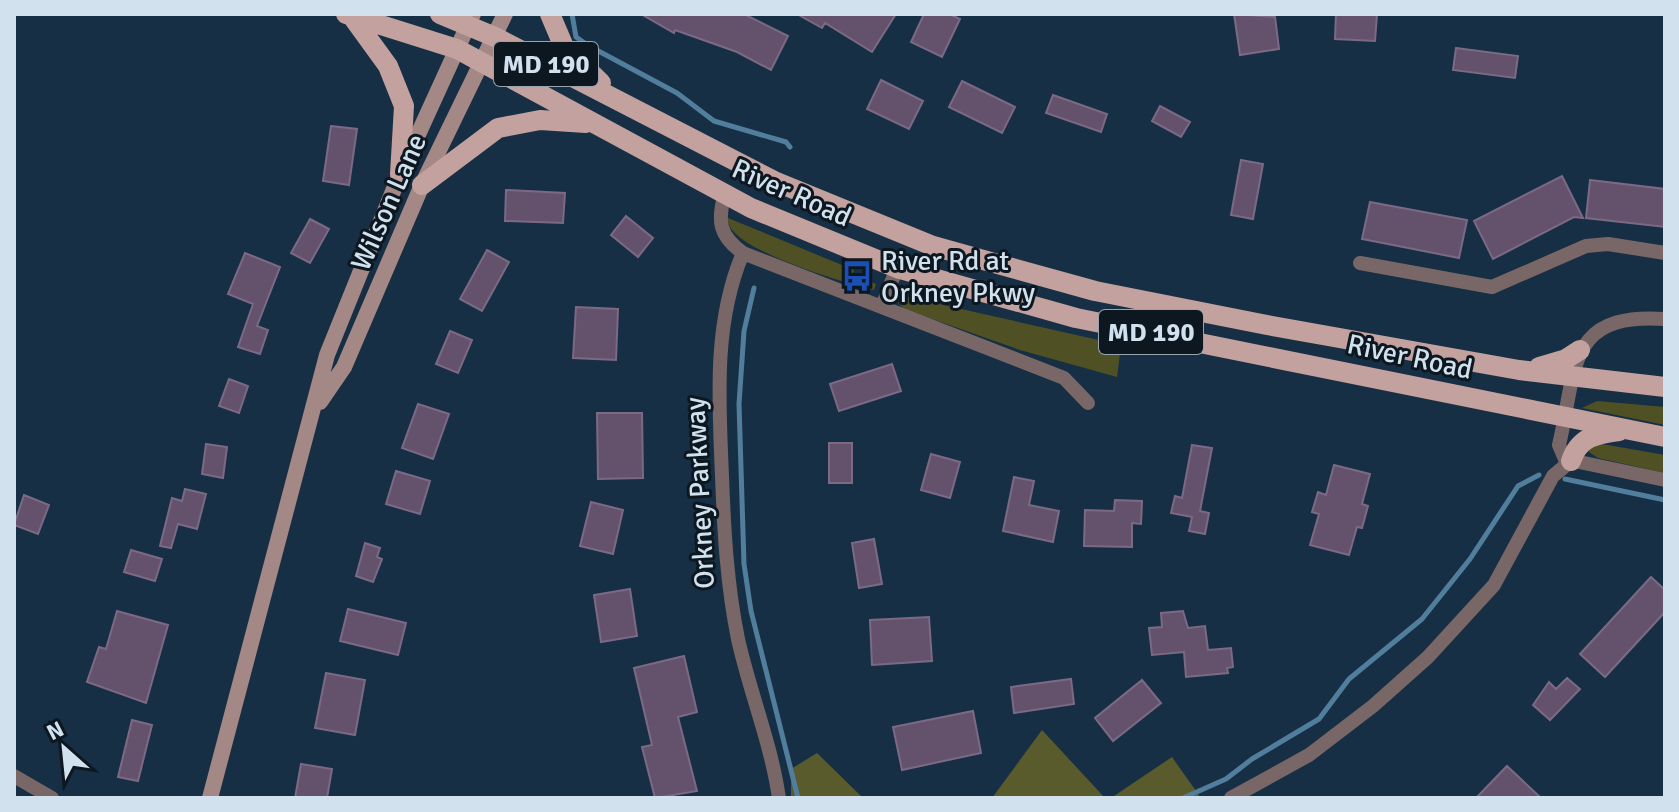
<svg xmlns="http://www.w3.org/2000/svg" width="1679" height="812" font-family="Signika,sans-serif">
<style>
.green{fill:#4f5125}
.forest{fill:#595b2c}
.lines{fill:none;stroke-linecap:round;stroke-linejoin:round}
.stream{stroke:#527e9d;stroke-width:5}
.building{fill:#64526d;stroke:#7b6985;stroke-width:2}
.minor{stroke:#786766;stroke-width:14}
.secondary{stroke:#a38886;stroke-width:16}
.primary{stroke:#c3a19e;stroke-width:20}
.labels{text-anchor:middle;stroke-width:6;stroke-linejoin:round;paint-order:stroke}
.shield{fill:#0c1720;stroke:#97a4b0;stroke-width:2}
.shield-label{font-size:26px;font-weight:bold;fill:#d2e1ee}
.street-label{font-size:28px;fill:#d2e1ee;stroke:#0c1720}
.poi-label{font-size:28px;fill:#d2e1ee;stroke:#0c1720;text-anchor:start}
</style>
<rect width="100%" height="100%" fill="#172f44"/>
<!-- green -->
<path class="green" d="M728,218L854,270L852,275L876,284L874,290C848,284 723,248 728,218Z
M903,296L1121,345L1117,377L1020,350L904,309L898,303Z
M1597,401L1665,407V425L1582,408Z
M1602,444L1665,455V473L1598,458L1589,452L1588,448Z"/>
<!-- forest -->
<path class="forest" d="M1042,730L1105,798H992Z
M817,753L863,798H791V769Z
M1172,757L1201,798H1111Z"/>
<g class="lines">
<!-- stream -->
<path class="stream" d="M572,14L576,37L589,46L677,93L714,121L786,142L790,147
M754,288L744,331L739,404L744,564L751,611L798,798
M1565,479L1665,500
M1183,798L1226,779L1252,759L1319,719L1349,679L1422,619L1470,559L1518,486L1539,475"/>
</g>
<!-- building -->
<path class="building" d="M641,14H744L788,36L771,70L737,52L675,30L674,33Z
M797,14H896L872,52L825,23L822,28Z
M924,14H949L960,19L942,57L911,42Z
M1234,14L1275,17L1279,49L1240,55Z
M1336,14H1377L1375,41L1335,39Z
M1456,48L1518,56L1515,78L1453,70Z
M881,80L923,101L909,129L867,109Z
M962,81L1015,107L1002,133L949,107Z
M1053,95L1107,114L1101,132L1046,113Z
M1160,106L1190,122L1181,137L1152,121Z
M331,126L357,129L349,185L323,181Z
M1241,160L1263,164L1253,219L1231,215Z
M1562,176L1583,218L1574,217L1493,259L1474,221Z
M1590,180L1665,189V227L1586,218Z
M506,190L565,193L563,223L505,221Z
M1370,202L1467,220L1459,258L1362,239Z
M626,216L653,238L638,257L611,235Z
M310,219L329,229L310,263L291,253Z
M487,250L509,262L482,311L460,299Z
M245,253L280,267L257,326L268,330L260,354L238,347L253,304L228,294Z
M576,307L618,309L616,360L573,358Z
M450,331L472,340L458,373L436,364Z
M892,364L901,391L839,411L830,384Z
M229,379L248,386L239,413L219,406Z
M418,404L449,414L433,459L402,448Z
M597,413H642L643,478L598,479Z
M829,443H852V483H829Z
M206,444L227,447L223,478L202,474Z
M1192,445L1212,448L1200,511L1209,513L1205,534L1189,531L1192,517L1171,513L1175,496L1182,498Z
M931,454L960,462L950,498L921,490Z
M1334,465L1370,474L1362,504L1368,506L1362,528L1357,527L1349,555L1310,545L1319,514L1312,512L1318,492L1326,495Z
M396,471L430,481L420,514L386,504Z
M1014,477L1034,481L1029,505L1059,511L1053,542L1003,531Z
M185,489L206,494L197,529L178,524L171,548L160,546L172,498L182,501Z
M24,495L49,505L38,534L14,525Z
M1115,500L1142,501L1141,524L1132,523V547L1084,546L1085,510L1114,511Z
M591,502L623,510L613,554L580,546Z
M874,539L882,584L859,588L852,543Z
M365,543L380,548L377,557L382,559L373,582L356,576Z
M131,550L162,559L155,581L124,572Z
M1651,577L1665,590V612L1605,677L1580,654Z
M630,589L637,636L601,642L594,595Z
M348,609L406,623L398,655L340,641Z
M117,611L168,625L146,703L87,682L99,647L106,649Z
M1183,611L1188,628L1205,626L1208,650L1231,648L1233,667L1227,668L1228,673L1186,677L1184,652L1152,655L1149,628L1162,627L1161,613Z
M929,617L932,661L872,665L870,620Z
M684,656L697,712L678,717L697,791L655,798L642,747L652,745L634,668Z
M326,673L365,680L355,735L315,728Z
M1567,678L1580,689L1550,720L1533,705L1549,682L1556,689Z
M1071,679L1074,704L1014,713L1011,687Z
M1142,680L1161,703L1113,741L1095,718Z
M973,711L981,753L902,770L893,727Z
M132,720L152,725L138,781L118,777Z
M301,764L332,769L327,798H295Z
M1507,766L1541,798H1476Z"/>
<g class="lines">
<!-- minor -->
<path class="minor" d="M725,193C717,221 719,236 743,253L1064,378L1088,403
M743,253C713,323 719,402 722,476C724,531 727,585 738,639C750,693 771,743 779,798
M1360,263L1492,287L1586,246L1608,244L1665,253
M882,306L897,268
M1665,319C1566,312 1577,369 1559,445L1565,459L1665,480
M14,776L52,798
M1231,798L1309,755L1373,706L1428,657L1494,585L1553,476L1571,461"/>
<!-- secondary -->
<path class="secondary" d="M320,402L344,367L422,185L505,14
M210,798L327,355L400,174L473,14"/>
<!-- primary -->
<path class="primary" d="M346,14L457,49L751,208L897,268L1076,318L1665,437
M440,14L495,37L774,181L933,246L1095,291L1267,325L1519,370L1665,387
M550,14L564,47L601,83
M351,15L388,66L404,106L400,174
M422,185L498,128L540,120L586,123
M1539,367L1566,359L1580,350
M1571,461C1579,437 1596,434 1619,431"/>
</g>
<!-- icons -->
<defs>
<symbol id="bus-bare" viewBox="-9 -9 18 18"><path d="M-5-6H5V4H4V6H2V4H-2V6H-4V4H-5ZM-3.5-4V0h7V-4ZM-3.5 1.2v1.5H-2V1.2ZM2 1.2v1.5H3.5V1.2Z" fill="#1a4fb4" stroke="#0c1720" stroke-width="2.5" paint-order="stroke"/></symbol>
</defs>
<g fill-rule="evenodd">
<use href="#bus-bare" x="835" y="254" width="44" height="44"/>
</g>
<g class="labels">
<!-- shield labels -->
<g class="shield">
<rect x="494" y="42" width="104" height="44" rx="6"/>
<rect x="1099" y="310" width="104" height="44" rx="6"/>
</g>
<g class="shield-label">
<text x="546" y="73">MD 190</text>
<text x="1151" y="341">MD 190</text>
</g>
<!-- street labels -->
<g class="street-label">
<text transform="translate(792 192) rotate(24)" y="10">River Road</text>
<text transform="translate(388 202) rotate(-66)" y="10">Wilson Lane</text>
<text transform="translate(1410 356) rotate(12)" y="10">River Road</text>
<text transform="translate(699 493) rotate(-93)" y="10">Orkney Parkway</text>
</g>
<!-- poi labels -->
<g class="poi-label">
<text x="881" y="270">River Rd at<tspan x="881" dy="32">Orkney Pkwy</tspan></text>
</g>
</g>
<!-- border -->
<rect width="1679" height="812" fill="none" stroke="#d2e1ee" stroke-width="32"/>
<!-- north arrow -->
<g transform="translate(64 748) rotate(333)" stroke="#0c1720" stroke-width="6" paint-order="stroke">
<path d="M0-6L14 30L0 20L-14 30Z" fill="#d2e1ee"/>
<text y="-12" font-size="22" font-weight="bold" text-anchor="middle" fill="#d2e1ee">N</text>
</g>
</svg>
